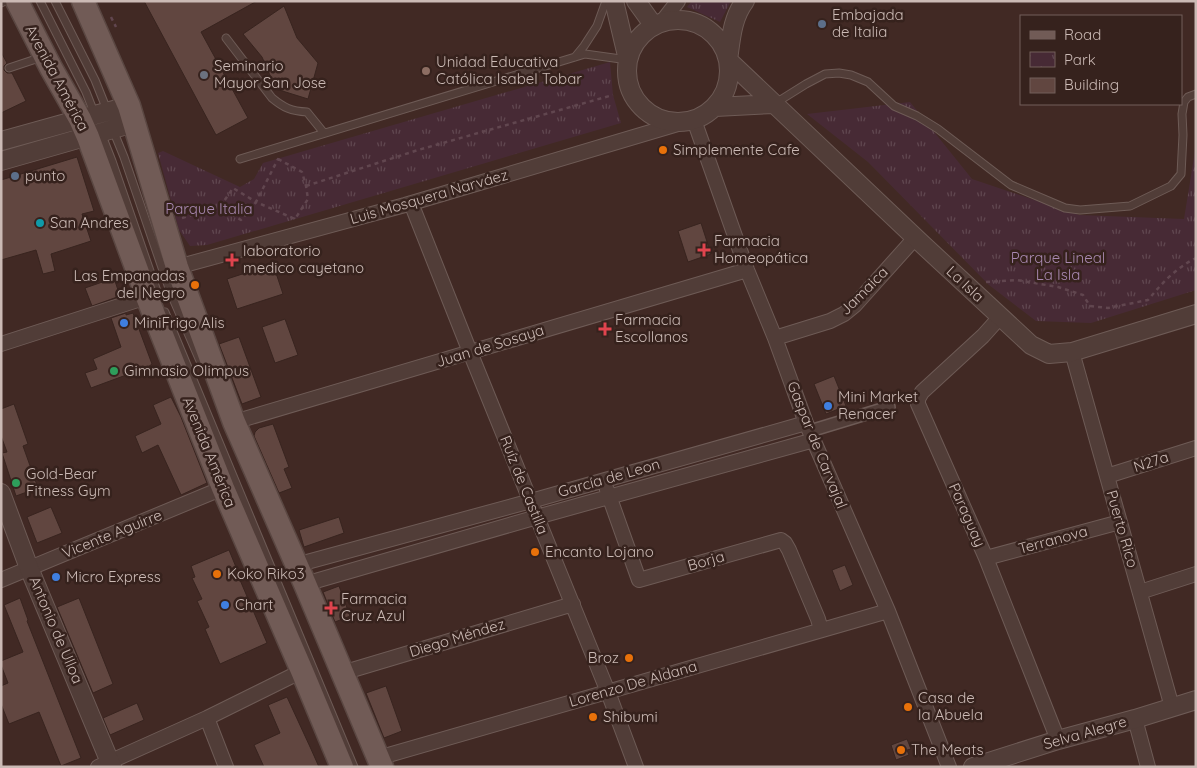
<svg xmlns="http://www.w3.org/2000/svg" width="1197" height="768" font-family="Quicksand,sans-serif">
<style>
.park{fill:url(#park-tufts)}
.building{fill:#614640;stroke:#38241f}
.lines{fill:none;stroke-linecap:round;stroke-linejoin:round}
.service-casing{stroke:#6e5b56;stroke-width:9}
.pedestrian-casing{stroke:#6e5b56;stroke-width:14}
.minor-casing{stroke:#6e5b56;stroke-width:16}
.tertiary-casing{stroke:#6e5b56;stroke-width:20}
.primary-casing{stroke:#5a4742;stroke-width:25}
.path{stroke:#61464f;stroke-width:2.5;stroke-dasharray:4 4;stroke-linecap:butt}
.service{stroke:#513d38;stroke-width:7}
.pedestrian{stroke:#513d38;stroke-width:11}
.minor{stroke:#513d38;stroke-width:14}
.tertiary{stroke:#513d38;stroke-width:18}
.primary{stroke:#715b56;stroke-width:22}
.service-dot{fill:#5c6f8a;stroke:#36221d;stroke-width:2}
.education-dot{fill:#8d6e63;stroke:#36221d;stroke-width:2}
.worship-dot{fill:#6b7280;stroke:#36221d;stroke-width:2}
.food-dot{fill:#e8710a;stroke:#36221d;stroke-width:2}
.culture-dot{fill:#0f9aa8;stroke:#36221d;stroke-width:2}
.health-dot{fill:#e0444e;stroke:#36221d;stroke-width:2}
.shop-dot{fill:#3f7fe0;stroke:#36221d;stroke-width:2}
.leisure-dot{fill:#2e9e5b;stroke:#36221d;stroke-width:2}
.labels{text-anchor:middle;stroke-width:5;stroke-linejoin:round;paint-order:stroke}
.poi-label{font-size:15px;fill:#cbbab5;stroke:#36221d;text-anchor:start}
.street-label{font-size:15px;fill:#cbbab5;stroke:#36221d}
.park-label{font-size:15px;fill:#a989b1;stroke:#36221d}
</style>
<defs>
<pattern id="park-tufts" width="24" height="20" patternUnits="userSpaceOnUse" patternTransform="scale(1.25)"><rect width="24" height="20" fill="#472a35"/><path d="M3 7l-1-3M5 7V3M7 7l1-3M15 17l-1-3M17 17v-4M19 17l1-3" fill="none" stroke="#604750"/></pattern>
</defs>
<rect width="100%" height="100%" fill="#412924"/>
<!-- park -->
<path class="park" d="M692,1H731L720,22L687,7Z
M610,62L613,95L621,123L207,245L190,246L179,230L158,153L163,151L240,187L254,179L263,163Z
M910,102L972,179L1079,215L1184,219L1196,145V290L1091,323L1036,321L989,285L868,162L807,114Z"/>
<!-- building -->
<path class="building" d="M144,1H257L201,32L248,118L216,135Z
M284,6L297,38L318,63L308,99L276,89L262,57L243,34Z
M1,52L7,63L4,66V70L7,73H12L26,101L1,113Z
M77,157L94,211L82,214L91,241L51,254L55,271L43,274L36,250L1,260V180Z
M701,223L711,254L688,262L678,231Z
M273,264L283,294L237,309L227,279Z
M114,278L120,296L92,306L85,288Z
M126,313V315L133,313L152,364L148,367L91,388L85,373L97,369L93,359L121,347L111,318Z
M285,319L298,355L275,363L262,327Z
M239,337L261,397L242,404L219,344Z
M834,376L846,406L826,414L814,384Z
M171,397L181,417L207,483L181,495L158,445L142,453L135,436L161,424L153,405Z
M14,404L28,444L23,446L38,488L16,496L2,453L7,452L1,436V409Z
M273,424L289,467L284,469L292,488L279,493L254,436L255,432L259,428Z
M51,507L62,533L37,543L27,517Z
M339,517L344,533L304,547L299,530Z
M229,550L238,572L237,573L267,643L220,664L205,629L209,627L197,601L202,599L192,578L195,577L191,566Z
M845,565L853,585L840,591L832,570Z
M339,586L350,616L335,622L323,592Z
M20,598L28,620L27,621L81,758L61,766L39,712L9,724L1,704V686L8,683L1,665V661L23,652L4,605Z
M79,598L113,684L93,693L57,607Z
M386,686L402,731L384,738L366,693Z
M287,697L311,749L319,767H264L254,745L280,733L268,705Z
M137,703L144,720L110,735L103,718Z
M907,739L911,749L907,750L909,755L896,760L891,745Z"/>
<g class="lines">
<defs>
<path id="service" d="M40,1L86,92L95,115
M55,1L95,80L107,110
M1,3L5,1
M226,38L272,98C284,108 291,111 307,112L324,133
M575,57L584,46L597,26L606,1
M9,68L42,57
M774,104L806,84L825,74L839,73L851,75L868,82L894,106L917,116L938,129L1011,185L1065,208L1080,210L1130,206L1171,186L1181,174L1183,135L1182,114L1184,102L1188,97L1196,94
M113,130L124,157L171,294L200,361
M101,133L112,161L159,297
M240,159L585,54L628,60
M165,312L354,767"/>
<path id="pedestrian" d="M810,431L889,407"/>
<path id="minor" d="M661,23L678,1
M694,120L747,270L775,338L806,423L888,611L949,767
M411,203L470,352L608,692L636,767
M177,267L405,205L681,123
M1000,317L983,336L922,392L918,399V404L986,558L1058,740
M775,338L830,321L844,314L855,305L915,238
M1,344L147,297
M1072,352L1172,707
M234,422L747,270
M1107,476L1196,448
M607,490L639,580L781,540L785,543L789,550L818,619L821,630
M986,558L1120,522
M296,565L531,501L806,423
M1,580L223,488
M305,584L544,515L814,440
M1140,592L1196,574
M342,673L573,604
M207,718L226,767
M1135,719L1148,767
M378,758L888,611
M98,767L207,718L302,671"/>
<path id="tertiary" d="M614,1L628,60
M636,1L654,26
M745,1C732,18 731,39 728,60L920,242L1031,345L1049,354L1072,352L1196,314
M627 71a51 51 0 1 1 102 0a51 51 0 1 1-102 0Z
M715,107L774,104
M1,141L95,115L129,106
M1,161L134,123
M1,493L29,568L112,767
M973,767L1058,740L1135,719L1196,700"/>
<path id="primary" d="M17,1L51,68L80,119L88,137L147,297L223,488L302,671L342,767
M83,1L129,106L177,267L234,422L305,584L382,767"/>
</defs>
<!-- service casing -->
<use href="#service" class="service-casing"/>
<!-- pedestrian casing -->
<use href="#pedestrian" class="pedestrian-casing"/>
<!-- minor casing -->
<use href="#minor" class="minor-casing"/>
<!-- tertiary casing -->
<use href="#tertiary" class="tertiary-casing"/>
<!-- primary casing -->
<use href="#primary" class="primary-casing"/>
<!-- path -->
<path class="path" d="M111,17L116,27
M278,159L302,172L306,186L308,199L295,219L256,202Z
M306,186L418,150L613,95
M182,218L220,207L233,188L256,202L241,220L220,207
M986,282L1017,280L1058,287L1083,295L1090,306L1108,308L1148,300C1162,283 1176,268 1196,258"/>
<!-- service -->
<use href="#service" class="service"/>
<!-- pedestrian -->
<use href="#pedestrian" class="pedestrian"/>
<!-- minor -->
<use href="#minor" class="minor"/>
<!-- tertiary -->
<use href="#tertiary" class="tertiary"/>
<!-- primary -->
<use href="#primary" class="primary"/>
</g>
<!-- markers -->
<g class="service-dot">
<circle cx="822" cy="24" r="5"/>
<circle cx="15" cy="176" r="5"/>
</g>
<circle class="education-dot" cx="426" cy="71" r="5"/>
<circle class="worship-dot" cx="204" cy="75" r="5"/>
<g class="food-dot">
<circle cx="663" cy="150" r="5"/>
<circle cx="195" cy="285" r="5"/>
<circle cx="535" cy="552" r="5"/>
<circle cx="217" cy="574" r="5"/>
<circle cx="629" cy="658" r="5"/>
<circle cx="908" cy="707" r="5"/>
<circle cx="593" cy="717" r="5"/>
<circle cx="901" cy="750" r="5"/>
</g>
<circle class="culture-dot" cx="40" cy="223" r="5"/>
<g class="health-dot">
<path d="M701.5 242.5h5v5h5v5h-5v5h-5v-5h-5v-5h5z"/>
<path d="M229.5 252.5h5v5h5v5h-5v5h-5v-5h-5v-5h5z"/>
<path d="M602.5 321.5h5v5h5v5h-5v5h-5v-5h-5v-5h5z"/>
<path d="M328.5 600.5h5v5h5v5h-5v5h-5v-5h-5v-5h5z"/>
</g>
<g class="shop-dot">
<circle cx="124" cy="323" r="5"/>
<circle cx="828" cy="406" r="5"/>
<circle cx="56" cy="577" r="5"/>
<circle cx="225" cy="605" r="5"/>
</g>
<g class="leisure-dot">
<circle cx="114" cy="371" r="5"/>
<circle cx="16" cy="483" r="5"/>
</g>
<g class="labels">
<!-- poi labels -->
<g class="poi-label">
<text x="832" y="20">Embajada<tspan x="832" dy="17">de Italia</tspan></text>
<text x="436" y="67">Unidad Educativa<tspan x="436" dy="17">Católica Isabel Tobar</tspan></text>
<text x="214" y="71">Seminario<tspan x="214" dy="17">Mayor San Jose</tspan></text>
<text x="673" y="155">Simplemente Cafe</text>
<text x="25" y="181">punto</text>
<text x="50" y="228">San Andres</text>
<text x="714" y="246">Farmacia<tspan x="714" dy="17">Homeopática</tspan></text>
<text x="243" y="256">laboratorio<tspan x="243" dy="17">medico cayetano</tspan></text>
<text x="185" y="281" text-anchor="end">Las Empanadas<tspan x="185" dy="17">del Negro</tspan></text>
<text x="615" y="325">Farmacia<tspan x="615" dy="17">Escollanos</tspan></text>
<text x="134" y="328">MiniFrigo Alis</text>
<text x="124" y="376">Gimnasio Olimpus</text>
<text x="838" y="402">Mini Market<tspan x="838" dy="17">Renacer</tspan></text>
<text x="26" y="479">Gold-Bear<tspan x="26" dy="17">Fitness Gym</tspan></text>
<text x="545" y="557">Encanto Lojano</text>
<text x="227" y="579">Koko Riko3</text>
<text x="66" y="582">Micro Express</text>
<text x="341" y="604">Farmacia<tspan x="341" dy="17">Cruz Azul</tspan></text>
<text x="235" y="610">Chart</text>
<text x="619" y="663" text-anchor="end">Broz</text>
<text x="918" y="703">Casa de<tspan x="918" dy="17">la Abuela</tspan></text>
<text x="603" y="722">Shibumi</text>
<text x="911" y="755">The Meats</text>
</g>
<!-- street labels -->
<g class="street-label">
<text transform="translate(57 78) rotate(62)" y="5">Avenida América</text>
<text transform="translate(429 197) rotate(-16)" y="5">Luis Mosquera Narváez</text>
<text transform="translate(965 284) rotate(43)" y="5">La Isla</text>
<text transform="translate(864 291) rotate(-45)" y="5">Jamaica</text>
<text transform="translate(490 346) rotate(-17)" y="5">Juan de Sosaya</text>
<text transform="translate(817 445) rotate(68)" y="5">Gaspar de Carvajal</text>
<text transform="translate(209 452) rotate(68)" y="5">Avenida América</text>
<text transform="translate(1151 462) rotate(-18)" y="5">N27a</text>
<text transform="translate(609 478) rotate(-16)" y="5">García de Leon</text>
<text transform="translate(524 485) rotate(68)" y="5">Ruíz de Castilla</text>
<text transform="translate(967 515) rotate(66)" y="5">Paraguay</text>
<text transform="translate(1122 529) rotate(74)" y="5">Puerto Rico</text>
<text transform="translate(112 534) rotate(-22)" y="5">Vicente Aguirre</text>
<text transform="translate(1053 540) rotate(-15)" y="5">Terranova</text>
<text transform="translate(706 561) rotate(-16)" y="5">Borja</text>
<text transform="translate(56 630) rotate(67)" y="5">Antonio de Ulloa</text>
<text transform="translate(457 638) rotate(-17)" y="5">Diego Méndez</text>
<text transform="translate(633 684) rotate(-16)" y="5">Lorenzo De Aldana</text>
<text transform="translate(1085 733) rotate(-16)" y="5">Selva Alegre</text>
</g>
<!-- park labels -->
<g class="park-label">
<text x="209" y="214">Parque Italia</text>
<text x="1058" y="263">Parque Lineal<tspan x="1058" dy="17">La Isla</tspan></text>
</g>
</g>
<!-- border -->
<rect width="1197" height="768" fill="none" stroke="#cbbab5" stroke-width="5"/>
<!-- legend -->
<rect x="1020" y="15" width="162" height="90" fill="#36221d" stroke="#725f5a"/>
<rect x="1030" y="31" width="25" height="8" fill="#715b56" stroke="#725f5a"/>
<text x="1064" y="40" font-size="15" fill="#cbbab5">Road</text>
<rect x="1030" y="52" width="25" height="15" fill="url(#park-tufts)" stroke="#725f5a"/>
<text x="1064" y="65" font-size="15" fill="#cbbab5">Park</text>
<rect x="1030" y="78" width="25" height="15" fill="#614640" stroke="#725f5a"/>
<text x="1064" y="90" font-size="15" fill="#cbbab5">Building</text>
</svg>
